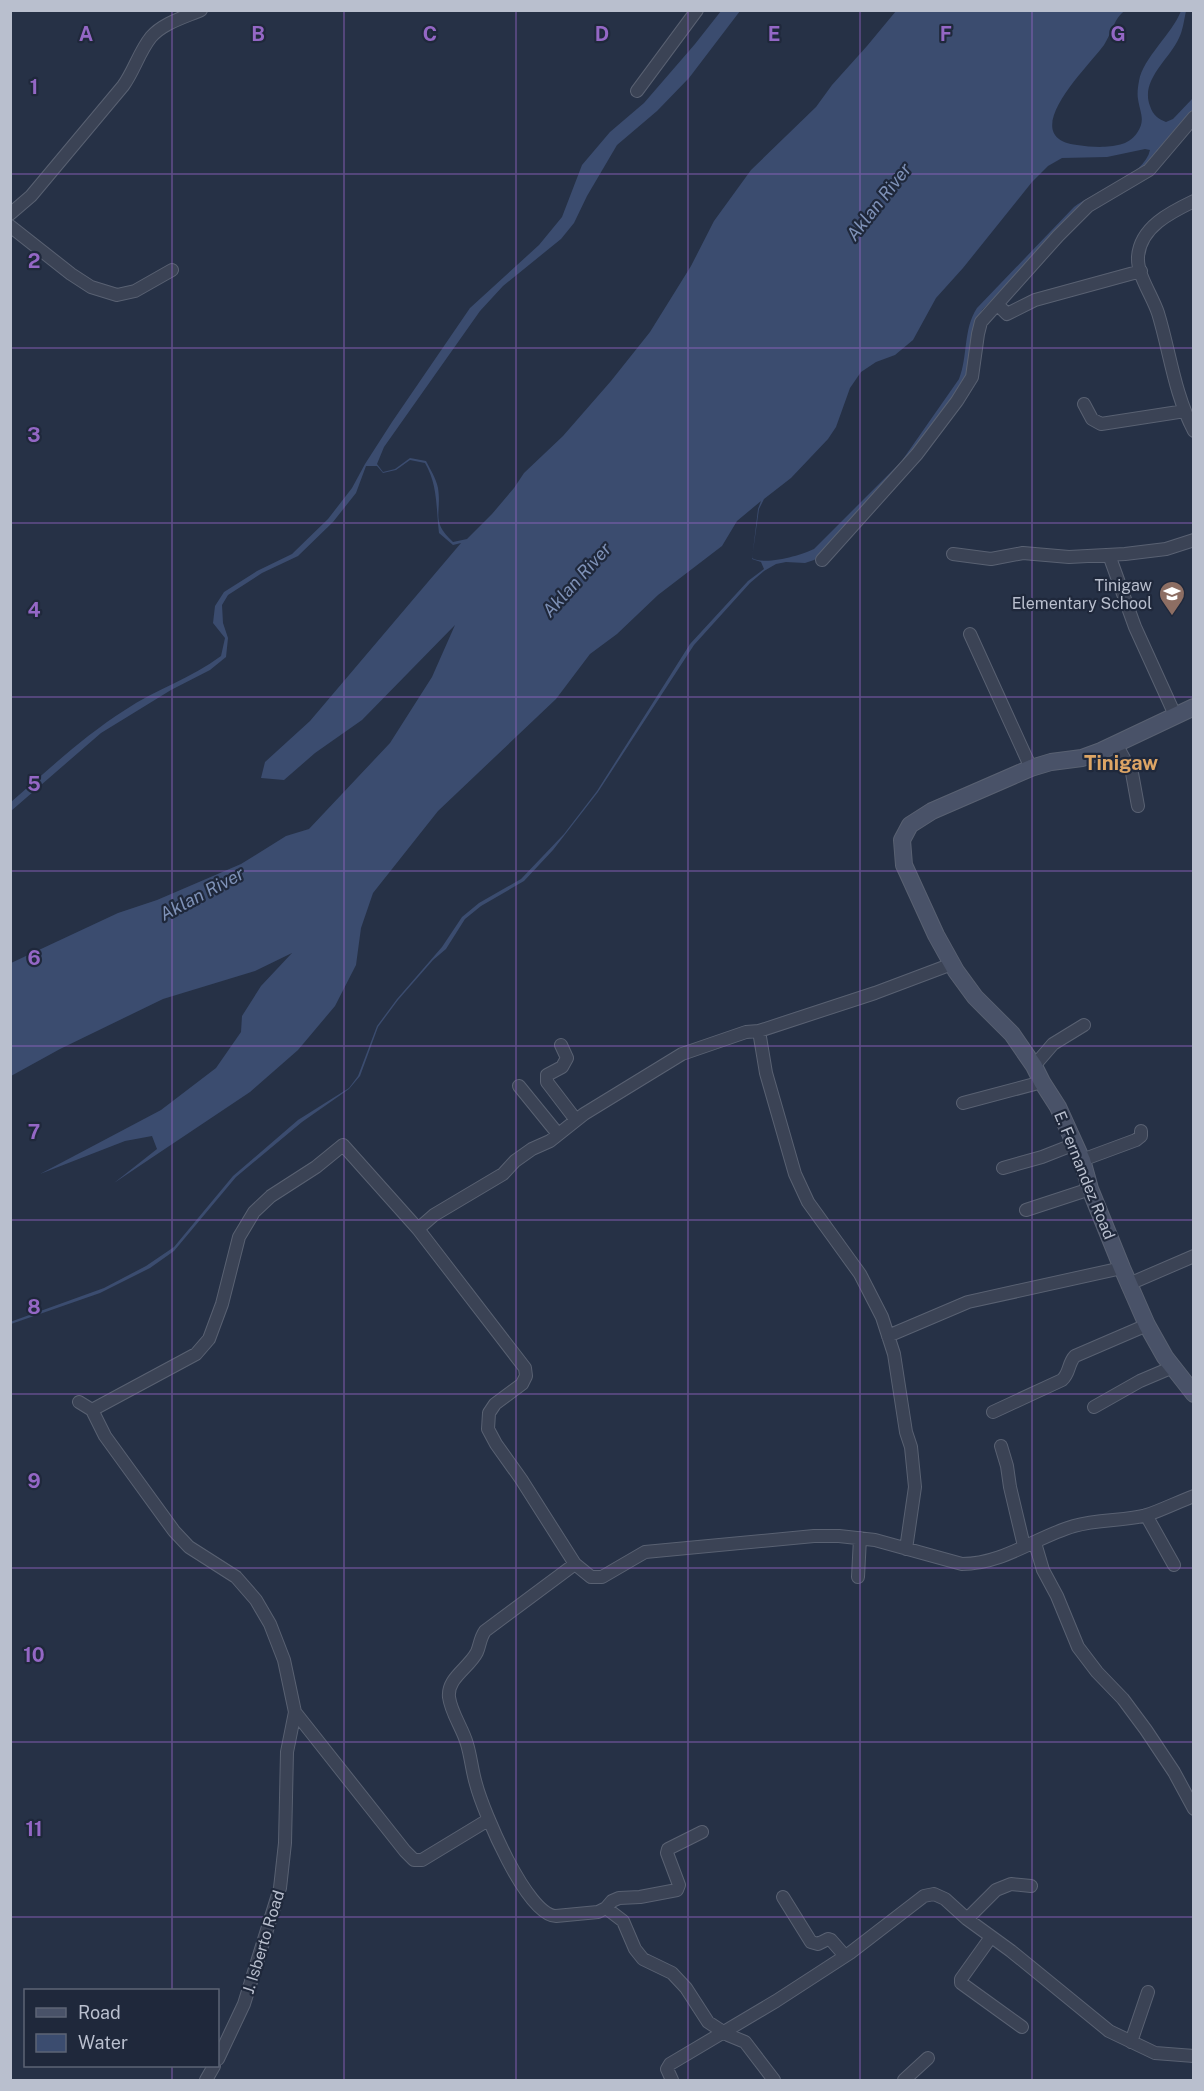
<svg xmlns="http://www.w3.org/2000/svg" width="1204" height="2091" font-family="'Public Sans',sans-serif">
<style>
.water{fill:#3b4c6f;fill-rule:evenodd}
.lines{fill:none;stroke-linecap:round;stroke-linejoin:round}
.street-casing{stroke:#596172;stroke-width:14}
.secondary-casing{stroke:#596172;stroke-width:18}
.street{stroke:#3b4355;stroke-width:12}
.secondary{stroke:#495268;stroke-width:16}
.grid{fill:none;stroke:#9467c5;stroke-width:1.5;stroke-opacity:0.55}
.labels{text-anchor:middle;stroke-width:4.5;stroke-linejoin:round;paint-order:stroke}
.poi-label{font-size:16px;fill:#b9bfce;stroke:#1f283b;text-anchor:end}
.street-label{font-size:16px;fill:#b9bfce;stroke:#1f283b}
.water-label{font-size:18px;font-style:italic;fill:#7e91b7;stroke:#1f283b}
.quarter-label{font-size:20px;font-weight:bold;fill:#dda565;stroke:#1f283b}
.grid-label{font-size:20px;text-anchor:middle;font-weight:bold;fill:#9467c5;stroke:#1f283b;stroke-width:4.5;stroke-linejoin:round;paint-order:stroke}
</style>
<rect width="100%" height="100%" fill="#263146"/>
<!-- water -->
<path class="water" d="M721,11H740L689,78L657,111L617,145L587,196L574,223L561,239L503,286L480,311L384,447L377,464L383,472L395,469L410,458L426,461C430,469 436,478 438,488C442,514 430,521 453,542L467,539L492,514L514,488L524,473L563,436L611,381L650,332L691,266L714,221L751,170L816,107L832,85L867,46L896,11H1125C1115,16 1111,35 1104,45C1089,66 1014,137 1077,145C1085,146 1092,147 1100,147C1114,146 1128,146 1137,133C1146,120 1140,113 1138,99C1137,94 1138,86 1139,81C1143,58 1172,34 1181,11H1186C1184,20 1183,30 1179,38C1169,60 1140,80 1150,106C1153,115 1158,119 1166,122L1173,119L1193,98V110L1160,151L1126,182L1086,202L982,310L976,325L970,372L963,389L905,464L823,554L814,560L805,563L786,562L776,564L764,571L750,583L694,645L598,792L553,850L524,881L481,906L465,919L446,949L433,960L398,1000L378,1027L360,1076L349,1089L302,1122L236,1177L174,1251L150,1268L100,1293L11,1324L10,1322L104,1288L146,1266L174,1247L233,1176L298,1120L349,1088L358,1076L377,1026L397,999L442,947L462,917L479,903L521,879L564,834L597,791L690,644L748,581L764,569L761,562L752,559L758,509L761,501L737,521L722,546L658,595L617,634L590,654L556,699L438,811L373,893L361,928L356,965L335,1006L298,1050L250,1092L114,1183L157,1149L152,1136L125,1141L40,1174L161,1110L216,1068L241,1032L242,1016L261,986L292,953L255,971L163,999L60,1049L11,1076V963L118,913L157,900L241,864L286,836L309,829L390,743L432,677L455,625L362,720L315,753L284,780L261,778L265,762L310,721L461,543L453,545L439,533C436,508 438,485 425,463L410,460L396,470L383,473L377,466H366L356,493L333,522L298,556L262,573L228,595L222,605L223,623L228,638L226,657L210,670L171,690L101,733L11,811V802C48,770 84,736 125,710C156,689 192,678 221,656L225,638L213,623L215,606L224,592L257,571L292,554L328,519L352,488L365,464L392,422L470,308L539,245L562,217L582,165L610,132L644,103L695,44ZM1145,149L1150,150C1145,176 1092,193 1074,207L977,308C963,329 968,357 959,379L901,462L814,549C802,555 765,566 752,558L759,509L764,499L791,478L828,439L836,427L850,388L861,372L876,362L895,355L913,340L936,298L963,268L1032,182L1048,166L1062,158L1107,157Z"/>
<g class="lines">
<defs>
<path id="street" d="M637,91L697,10
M1194,201C1171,212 1140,227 1138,257C1137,275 1152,295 1158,313C1170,352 1174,393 1194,431
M10,214L31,196L123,86C134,71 139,52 151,37C163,23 185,17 201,10
M10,226L71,274L91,287L117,295L135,291L172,270
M997,304L1007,314L1035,300L1141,271
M1084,404L1092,419L1101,424L1185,411
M953,554L991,559L1023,553L1069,557L1125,554L1166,549L1194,540
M1109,555L1135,627L1175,715
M822,560L917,454L957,401L972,377L978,334L981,322L1058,236L1088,206L1149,170L1194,117
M970,634L1031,768
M1116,744L1132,773L1138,806
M759,1031L875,993L952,964
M561,1045L567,1058L562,1067L547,1075V1082L576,1120
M1034,1066L1053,1044L1084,1025
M519,1086L558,1134
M963,1103L1042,1082
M1082,1160L1136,1140L1141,1136V1131
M1003,1168L1042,1157L1075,1144
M1026,1210L1090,1189
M418,1229L434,1215L503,1174L515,1161L532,1149L550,1141L584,1114L682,1054L746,1032L759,1031L766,1073L795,1174L808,1202L860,1274L882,1317L894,1354L906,1432L911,1447L915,1487L906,1549
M1129,1284L1194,1256
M888,1336L968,1302L1122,1268
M79,1402L92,1410L105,1436L174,1531L189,1547L236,1577L256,1600L270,1624L284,1660L295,1712L405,1851L414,1860H422L488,1820
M1094,1407L1140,1381L1173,1367
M92,1410L196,1354L209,1339L222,1304L239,1237L254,1212L271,1196L316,1167L343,1145L418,1229L525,1368L526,1376L522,1384L495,1404L489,1413L488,1429L496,1444L521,1479L575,1564L591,1577H602L645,1552L814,1536H839L875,1540L962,1564C1003,1564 1036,1537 1074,1526C1098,1519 1126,1521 1147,1515C1162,1510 1178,1502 1194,1496
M993,1412L1062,1380C1070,1373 1068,1363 1075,1356L1147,1325
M1001,1446L1007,1466L1010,1487L1024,1546
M1146,1515L1174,1565
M1035,1543L1043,1570L1057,1596L1078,1647L1097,1672L1123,1699L1146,1730L1174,1772L1194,1809
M575,1564L485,1631C480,1638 480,1645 477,1652C469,1668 447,1678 449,1697C451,1713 463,1729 467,1744C471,1757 472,1771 476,1784C483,1811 527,1916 556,1916L598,1912L606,1908L623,1921L635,1949L643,1959L672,1973L686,1988L708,2022L728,2035L745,2042L774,2080
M858,1577L860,1538
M783,1897L811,1942L818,1944L828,1939L831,1940L845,1956
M606,1908L612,1901L619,1898L640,1897L677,1890L679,1885L667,1853L668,1849L702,1832
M967,1919L996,1890L1011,1884L1031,1886
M991,1937L961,1979V1983L1022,2027
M1131,2042L1148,1992
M218,2059L244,2004L280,1888L285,1843L287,1752L295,1712
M206,2080L214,2066
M672,2080L667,2069L670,2064L776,2001L850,1953L924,1896L934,1894L945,1899L967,1919L1011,1951L1109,2031L1155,2053L1194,2056
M904,2080L928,2058"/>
<path id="secondary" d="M1194,707L1101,751L1082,758L1051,762L1031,768L932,811L910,825L902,840L904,865L936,935L956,971L975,997L1012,1034L1034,1066L1042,1082L1058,1107L1082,1160L1090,1189L1122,1268L1147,1325L1165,1357L1194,1394"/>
</defs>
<!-- street casing -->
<use href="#street" class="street-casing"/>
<!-- secondary casing -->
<use href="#secondary" class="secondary-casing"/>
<!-- street -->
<use href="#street" class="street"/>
<!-- secondary -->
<use href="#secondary" class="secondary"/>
</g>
<!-- grid -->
<path class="grid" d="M172,10V1990M344,10V2080M516,10V2080M688,10V2080M860,10V2080M1032,10V2080M10,174H1194M10,348H1194M10,523H1194M10,697H1194M10,871H1194M10,1046H1194M10,1220H1194M10,1394H1194M10,1568H1194M10,1742H1194M10,1917H1194M172,2066V2080"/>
<!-- icons -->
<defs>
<symbol id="school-pin" viewBox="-11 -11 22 30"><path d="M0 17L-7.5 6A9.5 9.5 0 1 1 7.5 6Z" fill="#8d6e63" stroke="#1f283b"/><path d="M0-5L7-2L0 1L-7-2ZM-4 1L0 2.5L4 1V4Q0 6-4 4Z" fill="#fff"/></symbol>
</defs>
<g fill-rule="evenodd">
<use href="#school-pin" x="1157" y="579" width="30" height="40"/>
</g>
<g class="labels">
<!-- poi labels -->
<g class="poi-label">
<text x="1152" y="591">Tinigaw<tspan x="1152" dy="18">Elementary School</tspan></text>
</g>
<!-- street labels -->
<g class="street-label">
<text transform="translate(1085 1175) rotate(68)" y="6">E. Fernandez Road</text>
<text transform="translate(263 1942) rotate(-73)" y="6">J. Isberto Road</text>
</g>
<!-- water labels -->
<g class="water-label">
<text transform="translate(879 202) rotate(-52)" y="6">Aklan River</text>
<text transform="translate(577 580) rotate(-48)" y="6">Aklan River</text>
<text transform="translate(202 894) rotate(-28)" y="6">Aklan River</text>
</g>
<!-- quarter labels -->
<g class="quarter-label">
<text x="1121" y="770">Tinigaw</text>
</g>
</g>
<g class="grid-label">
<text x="86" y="41">A</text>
<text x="258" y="41">B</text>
<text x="430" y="41">C</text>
<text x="602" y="41">D</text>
<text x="774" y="41">E</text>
<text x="946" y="41">F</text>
<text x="1118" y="41">G</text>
<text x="34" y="94">1</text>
<text x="34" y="268">2</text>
<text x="34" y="442">3</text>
<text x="34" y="617">4</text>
<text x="34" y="791">5</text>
<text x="34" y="965">6</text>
<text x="34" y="1139">7</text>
<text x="34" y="1314">8</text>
<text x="34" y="1488">9</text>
<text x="34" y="1662">10</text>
<text x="34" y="1836">11</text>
</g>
<!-- border -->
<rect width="1204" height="2091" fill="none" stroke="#b9bfce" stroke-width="24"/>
<!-- legend -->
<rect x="24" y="1989" width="195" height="78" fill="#1f283b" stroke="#5d6476" stroke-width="1.5"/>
<rect x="36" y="2008" width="30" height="9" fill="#495268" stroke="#5d6476" stroke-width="1.5"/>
<text x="78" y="2019" font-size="18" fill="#b9bfce">Road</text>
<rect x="36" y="2034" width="30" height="18" fill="#3b4c6f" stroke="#5d6476" stroke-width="1.5"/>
<text x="78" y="2049" font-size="18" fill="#b9bfce">Water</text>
</svg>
